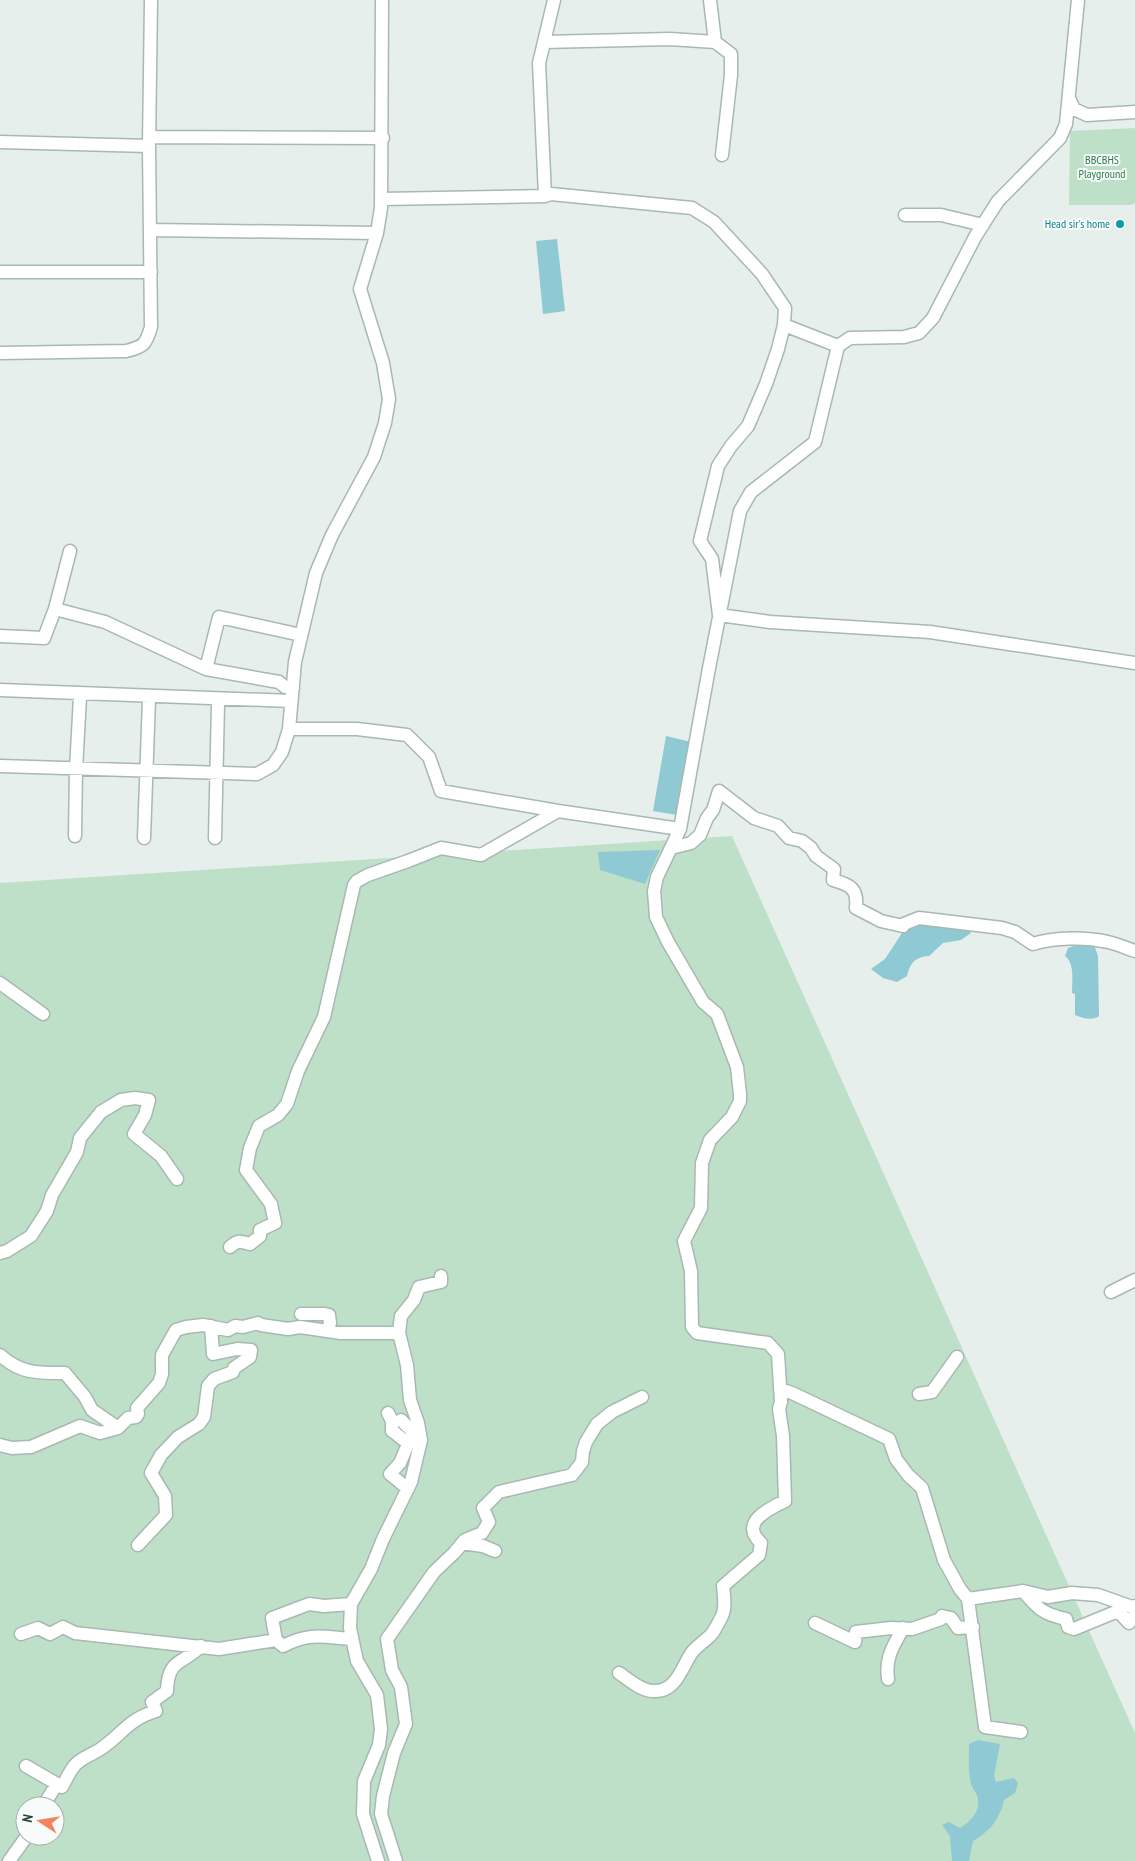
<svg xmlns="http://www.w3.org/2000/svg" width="1135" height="1861" font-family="'PT Sans Narrow',sans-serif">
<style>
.green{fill:#bfe0c8;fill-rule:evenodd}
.water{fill:#8ec9d4}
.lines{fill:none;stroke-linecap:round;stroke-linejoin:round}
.minor-casing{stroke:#a8b8b2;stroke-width:15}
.minor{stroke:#fff;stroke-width:12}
.culture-dot{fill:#0f9aa8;stroke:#f7fbf9;stroke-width:2}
.labels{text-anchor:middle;stroke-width:4;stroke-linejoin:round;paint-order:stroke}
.park-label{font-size:12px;fill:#2d7a4b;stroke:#f7fbf9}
.culture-label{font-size:12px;fill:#0d838f;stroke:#f7fbf9;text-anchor:end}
</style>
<rect width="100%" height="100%" fill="#e6efeb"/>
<!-- green -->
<path class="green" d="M1135,128V203L1131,205H1069L1070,131Z
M732,836L1135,1733V1861H0V883ZM25,1806H55V1836H25Z"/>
<!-- water -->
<path class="water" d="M557,239L565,311L543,314L536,241Z
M666,736L691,742L677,815L653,811Z
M660,850L645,884L600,870L598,852Z
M918,921L967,928L971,933L961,940L943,943L929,956C915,957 910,963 907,976L897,982L883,978L871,969L885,959L906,927Z
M1079,944L1094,945L1098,956L1099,1016C1093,1021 1082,1018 1075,1015V994L1072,993C1072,980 1075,964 1065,956L1068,948Z
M978,1740L1000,1744L994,1776L996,1782L1014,1778L1018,1783L1015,1793L1004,1800C1000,1819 990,1831 973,1841L969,1861H952L950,1836L942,1825L949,1822L960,1828C972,1820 982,1810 977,1795C975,1791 972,1788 971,1784C968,1771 969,1757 969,1744Z"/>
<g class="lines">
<defs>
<path id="minor" d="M710,0L715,42
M544,42L670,39L715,42L731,54V75L722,155
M1069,98L1074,109L1087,115L1135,112
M149,137L383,138
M0,142L149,146
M545,196L551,194L692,208L714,222L762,274L785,308L784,325L778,349L766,384L748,426L731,446L718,466L700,541L712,559L719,615L770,622L930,632L1135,663
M381,199L545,196L539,63L554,0
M905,215H941L983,225
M151,230L377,233
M0,272H151
M784,325L838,346
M0,353L126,351C144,347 146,344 151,327L149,146L151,0
M55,609L105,622L206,669
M0,636L44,638L55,609L70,551
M293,688L285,687L279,682L206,669L219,617L301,635
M0,690L291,701
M289,729H357L407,735L429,757L441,791L558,811L680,829
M0,766L257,774L273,765L282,752L289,729L295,662L316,573L332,535L374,457L385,423L389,399L383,363L360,289L377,233L381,208L382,0
M75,836L76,769L80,697
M144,838L149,699
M215,838L218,704
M671,848L691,843L700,835L707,818L713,810L719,791L754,818L778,826L789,838L802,841L811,848L816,856L834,869L833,880C851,885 858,889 856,908L881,921L903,926L904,924L919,918L1002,928L1015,932L1033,944C1054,937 1086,937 1108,942C1117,944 1126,948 1135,951
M0,983L43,1014
M230,1247C238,1240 240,1241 250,1244L260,1236V1230L275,1223L271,1204L246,1170L250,1148L259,1126L278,1115L287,1104L298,1071L324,1017L354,885L357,881L368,875L408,861L441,848L481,855L558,811
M0,1253L7,1251L31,1236L47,1211L52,1195L77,1152L80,1138L101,1112L121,1100L135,1098L149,1100L145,1115L134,1134L161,1156L177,1179
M1111,1292L1135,1280
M301,1314H325L329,1315L330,1323L328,1330
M0,1355C21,1374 38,1373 65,1373L85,1397L92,1410L118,1428L128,1418L136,1417L138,1414L137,1408L159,1383L162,1374V1355L176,1330L186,1327L203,1325L228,1330L235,1326L243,1327L258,1323L261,1325L288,1329L300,1327L341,1333H399
M780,1389L792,1393L889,1439L896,1459L908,1475L922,1488L944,1560L960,1589L968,1599L1023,1591L1048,1597L1072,1593L1098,1595L1132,1607L1135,1606
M919,1394L932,1392L957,1357
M388,1413L392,1421V1431C399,1435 401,1440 409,1443
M401,1420L413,1432L400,1463L390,1474L408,1489
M0,1445L12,1448L31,1447L80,1426L100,1433L118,1428
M462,1543L483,1546L495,1551
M138,1545L166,1515L165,1496L151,1473L161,1455L178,1437L199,1424L204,1417L208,1386L214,1379L233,1372L234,1368L250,1357L251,1350L237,1349L213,1354L211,1326
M1023,1591C1038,1609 1043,1614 1066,1619L1068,1627L1074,1629L1118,1611L1129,1623L1135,1614
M968,1599L985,1727L1021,1732
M351,1604L350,1628L357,1661L377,1695L381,1729L379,1745L364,1781L363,1814L378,1861
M815,1623L855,1642L856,1632L891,1628L912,1629L941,1619L942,1616L951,1618L958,1628L973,1627
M21,1634L38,1628L50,1634L63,1627L75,1633L219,1649L276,1640L272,1618L309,1604L324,1606L351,1604L371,1569L383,1539L411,1482L421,1440L418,1423L410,1400L407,1365L399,1333L401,1316L414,1300L419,1287L441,1282V1276
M276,1640L283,1646C310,1632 323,1637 352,1639
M619,1673C628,1679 641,1691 653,1691C677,1693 682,1665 693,1651C699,1645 704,1641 710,1636C713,1633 720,1620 722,1616C726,1607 724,1595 723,1586L759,1555L761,1543C739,1523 768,1509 785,1501L783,1436L779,1409L781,1402L778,1354L768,1343L697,1333L692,1327L691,1271L684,1241L701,1208L702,1163L710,1140L732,1117L740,1101V1094L737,1067L717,1014L703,1002L668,942L656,917L654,891L657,877L680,829L709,668L740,511L751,492L815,442L838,346L850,338L904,337L919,333L933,318L975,237L998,201L1060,138L1066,124L1078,0
M888,1679C885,1657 893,1647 903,1628
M26,1766L57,1784L43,1806
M57,1784L62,1787C66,1780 70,1770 76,1764C83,1757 91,1755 99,1750C121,1736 128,1719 156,1711L152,1702L167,1691C168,1658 182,1665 201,1646
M9,1861L27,1836
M396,1861L381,1814L383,1796L394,1753L406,1724L401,1687L392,1670L387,1639L434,1572L454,1553L465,1540L482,1533L489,1522L483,1508L499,1492L572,1475L582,1462L583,1451L586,1442L597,1424L612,1412L642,1397"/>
</defs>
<!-- minor casing -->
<use href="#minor" class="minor-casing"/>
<!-- minor -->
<use href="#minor" class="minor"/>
</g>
<!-- markers -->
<circle class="culture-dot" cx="1120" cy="224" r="5"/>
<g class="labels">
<!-- park labels -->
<g class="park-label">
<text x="1102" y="164">BBCBHS<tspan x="1102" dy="14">Playground</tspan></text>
</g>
<!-- culture labels -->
<g class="culture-label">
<text x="1110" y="228">Head sir's home</text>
</g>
</g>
<!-- north arrow -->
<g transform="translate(40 1821) rotate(282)"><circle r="24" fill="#f7fbf9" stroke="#a3b1ad"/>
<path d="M0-4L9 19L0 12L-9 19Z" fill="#f4845f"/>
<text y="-8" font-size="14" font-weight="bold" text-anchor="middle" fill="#24423a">N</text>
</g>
</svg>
